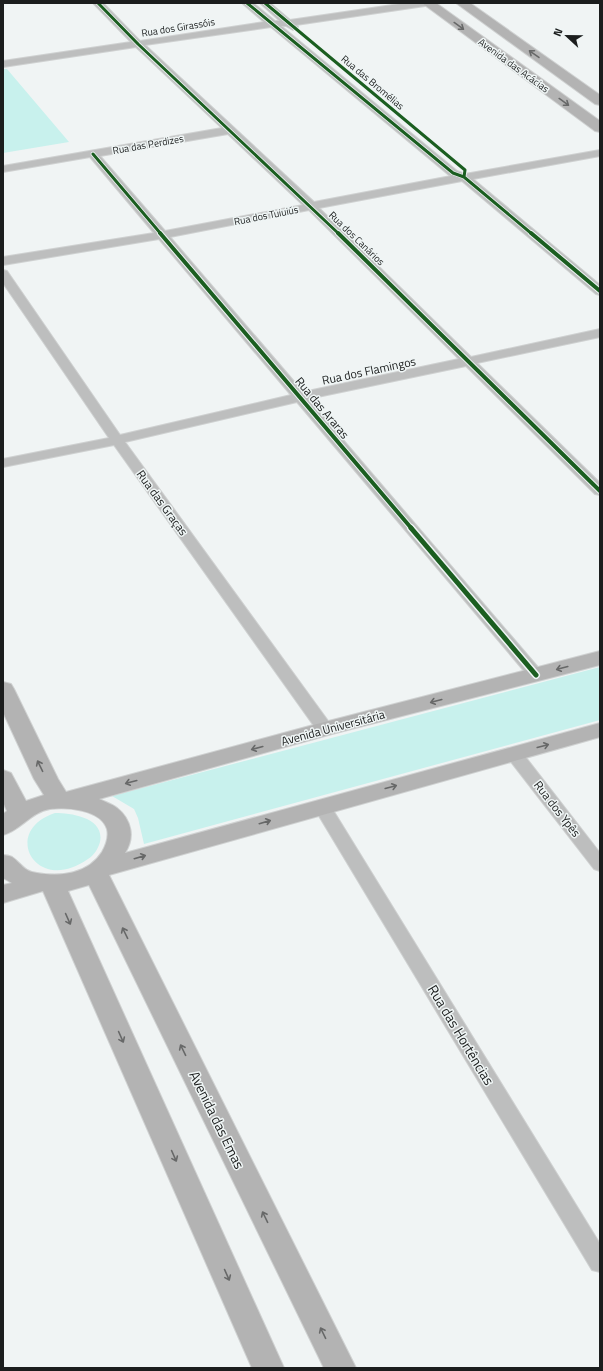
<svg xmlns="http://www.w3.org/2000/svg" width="603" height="1371" font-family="'Titillium Web',sans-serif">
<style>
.green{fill:#c8f1ed}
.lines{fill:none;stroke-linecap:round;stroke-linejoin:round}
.street-casing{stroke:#cfd1d1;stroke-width:2}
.secondary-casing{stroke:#cfd1d1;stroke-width:2}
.street{fill:#bdbebe;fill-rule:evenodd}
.secondary{fill:#b3b3b3;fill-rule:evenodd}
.cycleway-far2-casing{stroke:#eff5f5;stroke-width:4.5}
.cycleway-far1-casing{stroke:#eff5f5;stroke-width:6}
.cycleway-casing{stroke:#eff5f5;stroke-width:8}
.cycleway-far2{stroke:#1b5e20;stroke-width:3}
.cycleway-far1{stroke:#1b5e20;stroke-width:4}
.cycleway{stroke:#1b5e20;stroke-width:5}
.oneway{stroke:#676868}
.labels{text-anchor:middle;stroke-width:3;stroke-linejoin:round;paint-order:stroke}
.far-street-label{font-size:10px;fill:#1b1d1d;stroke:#eff5f5}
.street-label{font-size:12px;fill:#1b1d1d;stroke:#eff5f5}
.near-street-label{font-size:14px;fill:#1b1d1d;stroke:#eff5f5}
</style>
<rect width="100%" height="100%" fill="#f0f4f4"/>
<!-- green -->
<path class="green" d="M3,69H7L69,142L3,153Z
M600,667V720L144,844L138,818L134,809L112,796Z
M55,813C72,813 105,818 100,842C98,849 94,855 88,859C36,896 0,831 55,813Z"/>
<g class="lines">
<defs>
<path id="street" d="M93,3H103L140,41L264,22L242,3H253L275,21H280L260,3H270L290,20L406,3H430L425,6L296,25L298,27L293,30L286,26H281L457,171L465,174L600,150V156L473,179L600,285V295L596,294L462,181L319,208L471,357L600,329V337L477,363L600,483V495L595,494L466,366L308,399L542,672L544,675L542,678L536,680L530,678L297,402L125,442L331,725L333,729L331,733L325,734L319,733L114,445L3,467V459L109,438L3,283V270L7,271L120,435L291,395L159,239L3,265V257L154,233L90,157L3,172V166L222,128L136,47L3,67V61L131,42ZM271,27L449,175L451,176L314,202L145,45ZM228,134L303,205L165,231L100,156ZM309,210L459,359L303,392L170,237Z
M514,749L520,750L600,853V871L594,869L508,758L506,754L508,750Z
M322,800L328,802L600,1244V1272L592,1270L313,806L316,802Z"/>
<path id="secondary" d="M422,3H436L600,121V132L595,131Z
M456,3H470L600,95V105L595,104Z
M600,651V665L332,734L99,799C105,802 112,804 117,808C132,820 135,838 125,853L600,723V737L109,875L356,1368H324L89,885L68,891L284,1368H252L43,891L3,903V885L12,883L3,878V855C5,855 10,856 12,857C22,864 23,871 37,873C61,877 88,874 102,852C106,845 109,837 107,829C101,809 66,807 50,809C31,812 21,830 3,835V814L7,811L3,802V770L11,773L26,801L44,795L34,779L3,712V682L11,684L14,689L58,779L66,792L317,724Z"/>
</defs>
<!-- street casing -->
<use href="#street" class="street-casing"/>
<!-- secondary casing -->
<use href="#secondary" class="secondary-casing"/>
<!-- street -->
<use href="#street" class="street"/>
<!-- secondary -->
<use href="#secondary" class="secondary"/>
<defs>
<path id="cycleway-far2" d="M98,3L138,44L339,234
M247,3L453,173L464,177L532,234
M265,3L465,170L464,177
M93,154L161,234"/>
<path id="cycleway-far1" d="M160,233L412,529
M338,233L600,491
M531,233L600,291"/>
<path id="cycleway" d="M411,528L536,675"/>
</defs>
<!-- cycleway-far2 casing -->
<use href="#cycleway-far2" class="cycleway-far2-casing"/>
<!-- cycleway-far1 casing -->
<use href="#cycleway-far1" class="cycleway-far1-casing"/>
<!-- cycleway casing -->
<use href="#cycleway" class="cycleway-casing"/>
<!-- cycleway-far2 -->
<use href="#cycleway-far2" class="cycleway-far2"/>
<!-- cycleway-far1 -->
<use href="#cycleway-far1" class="cycleway-far1"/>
<!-- cycleway -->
<use href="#cycleway" class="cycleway"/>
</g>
<!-- one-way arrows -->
<defs><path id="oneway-shaft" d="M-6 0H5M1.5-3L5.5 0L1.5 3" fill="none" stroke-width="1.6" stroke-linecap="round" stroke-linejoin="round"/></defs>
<g class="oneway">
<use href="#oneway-shaft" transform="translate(459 26) rotate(36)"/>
<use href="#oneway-shaft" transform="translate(534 54) rotate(-145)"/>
<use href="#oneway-shaft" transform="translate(564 102) rotate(36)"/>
<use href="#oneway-shaft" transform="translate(562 668) rotate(165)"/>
<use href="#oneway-shaft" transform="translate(436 701) rotate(165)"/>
<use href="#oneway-shaft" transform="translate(543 746) rotate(-15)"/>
<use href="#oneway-shaft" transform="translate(257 748) rotate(165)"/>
<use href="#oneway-shaft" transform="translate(40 766) rotate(-116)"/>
<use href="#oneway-shaft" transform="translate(131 782) rotate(165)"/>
<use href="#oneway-shaft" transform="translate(391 787) rotate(-15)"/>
<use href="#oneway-shaft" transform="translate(265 822) rotate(-16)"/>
<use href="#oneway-shaft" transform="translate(140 857) rotate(-16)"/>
<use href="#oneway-shaft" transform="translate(68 919) rotate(66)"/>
<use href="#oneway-shaft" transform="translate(125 933) rotate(-116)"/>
<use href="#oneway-shaft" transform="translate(121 1037) rotate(66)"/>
<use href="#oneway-shaft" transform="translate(183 1050) rotate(-116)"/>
<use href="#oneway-shaft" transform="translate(174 1156) rotate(66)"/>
<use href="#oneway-shaft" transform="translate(265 1217) rotate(-116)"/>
<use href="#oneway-shaft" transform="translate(227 1275) rotate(66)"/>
<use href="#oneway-shaft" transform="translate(323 1333) rotate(-116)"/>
</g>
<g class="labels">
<!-- far-street labels -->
<g class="far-street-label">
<text transform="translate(178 27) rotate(-9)" y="4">Rua dos Girassóis</text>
<text transform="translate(514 65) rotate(36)" y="4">Avenida das Acácias</text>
<text transform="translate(373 82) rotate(40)" y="4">Rua das Bromélias</text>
<text transform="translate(148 144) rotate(-10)" y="4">Rua das Perdizes</text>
<text transform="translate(266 215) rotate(-11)" y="4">Rua dos Tuiuiús</text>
<text transform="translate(357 238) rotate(44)" y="4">Rua dos Canários</text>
</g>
<!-- street labels -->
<g class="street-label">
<text transform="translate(369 371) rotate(-12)" y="4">Rua dos Flamingos</text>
<text transform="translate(322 408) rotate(50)" y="4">Rua das Araras</text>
<text transform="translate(162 503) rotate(54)" y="4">Rua das Graças</text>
<text transform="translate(333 728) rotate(-15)" y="4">Avenida Universitária</text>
<text transform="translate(557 809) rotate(52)" y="4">Rua dos Ypês</text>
</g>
<!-- near-street labels -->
<g class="near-street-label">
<text transform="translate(461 1035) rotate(59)" y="5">Rua das Hortências</text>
<text transform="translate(217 1120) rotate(64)" y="5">Avenida das Emas</text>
</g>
</g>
<!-- border -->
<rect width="603" height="1371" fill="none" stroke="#1b1d1d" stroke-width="8"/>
<!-- north arrow -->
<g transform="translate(567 36) rotate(292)" stroke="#eff5f5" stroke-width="3" paint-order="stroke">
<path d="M0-3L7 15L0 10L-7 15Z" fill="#1b1d1d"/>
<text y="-6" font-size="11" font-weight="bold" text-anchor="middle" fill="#1b1d1d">N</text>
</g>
</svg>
